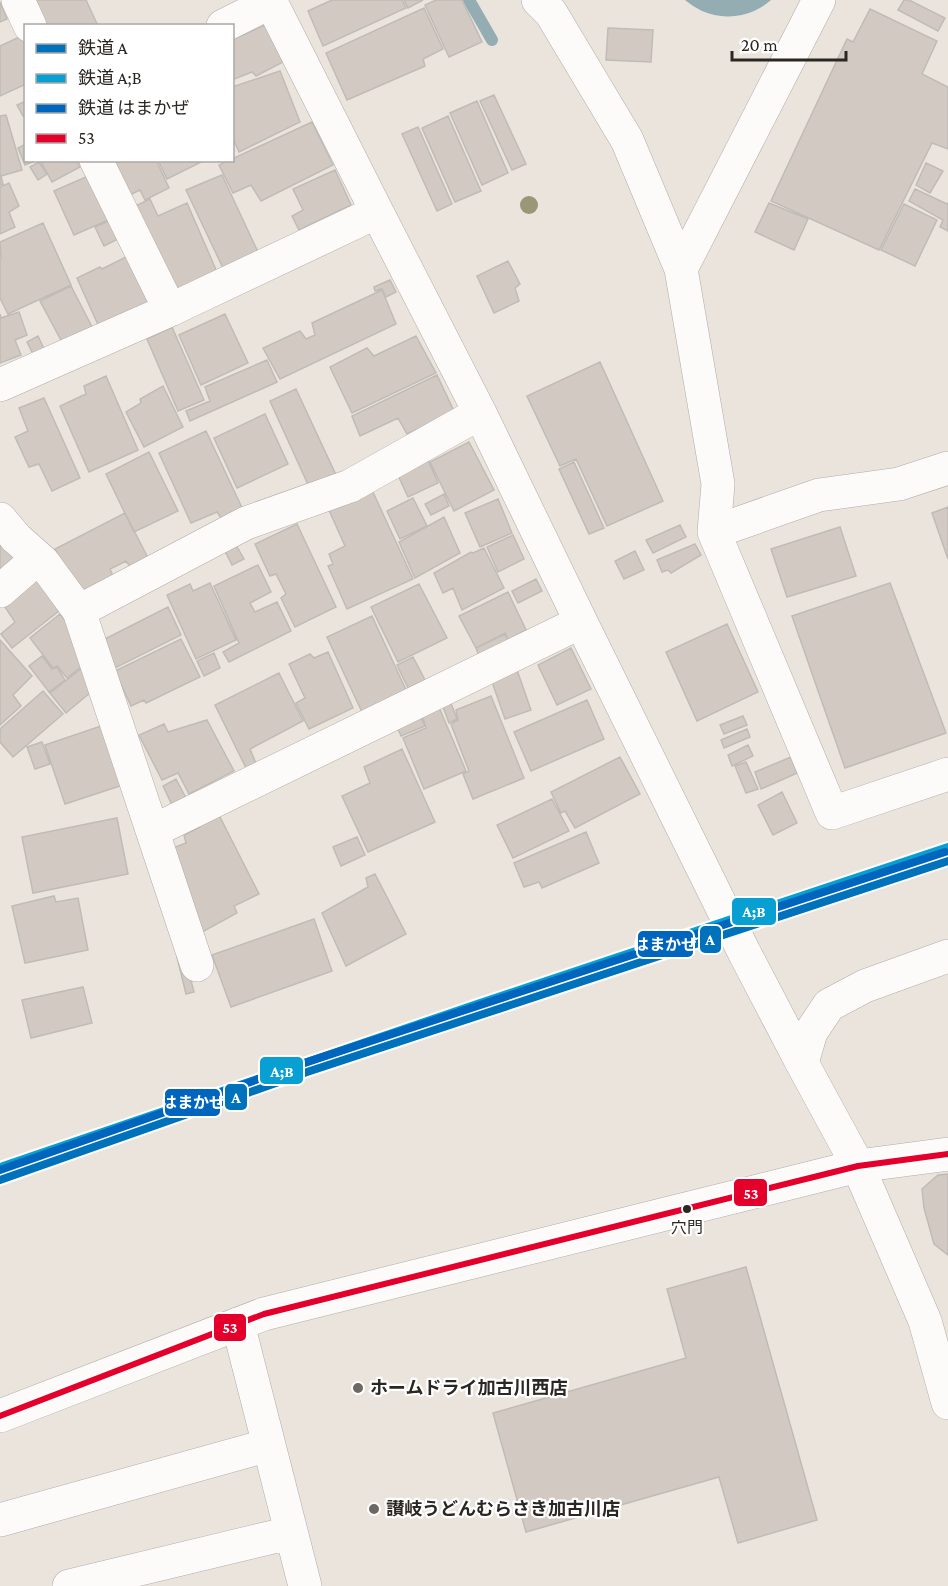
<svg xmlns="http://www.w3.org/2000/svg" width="948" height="1586" font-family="'Crimson Pro','Noto Sans JP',serif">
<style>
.water{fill:#94adb2}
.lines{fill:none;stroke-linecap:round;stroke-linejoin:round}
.stream{stroke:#94adb2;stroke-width:12}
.building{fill:#d2cac2;stroke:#c0bbb6;stroke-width:1.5}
.minor-casing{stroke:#b1aca7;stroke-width:34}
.major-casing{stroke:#b1aca7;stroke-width:34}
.minor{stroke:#fcfbfa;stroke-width:33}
.major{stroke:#fcfbfa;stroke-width:33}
.bus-1-casing{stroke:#fff;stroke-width:10}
.bus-1{stroke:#e4002b;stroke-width:6}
.rail-1-casing{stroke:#fff;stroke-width:12}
.rail-2-casing{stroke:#fff;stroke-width:12}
.rail-3-casing{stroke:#fff;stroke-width:12}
.rail-1{stroke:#0072bc;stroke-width:8}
.rail-2{stroke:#08a0d3;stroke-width:8}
.rail-3{stroke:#0065bd;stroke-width:8}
.tree{fill:#989777}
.bus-dot{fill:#2a2622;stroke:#fff;stroke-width:2}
.poi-dot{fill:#6d6863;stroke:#fff;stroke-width:2}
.labels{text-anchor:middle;stroke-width:4.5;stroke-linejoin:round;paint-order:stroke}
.bus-label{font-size:16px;fill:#2a2622;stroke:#fff}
.poi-label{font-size:18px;font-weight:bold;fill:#2a2622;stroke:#fff;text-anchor:start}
.line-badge{stroke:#fff;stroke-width:2}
.badge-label{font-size:16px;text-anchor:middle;font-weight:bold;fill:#fff}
</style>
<rect width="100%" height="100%" fill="#eae4dd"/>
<!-- water -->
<path class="water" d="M685,0H771C752,17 724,21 702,11C696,8 690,4 685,0Z"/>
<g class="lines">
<!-- stream -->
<path class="stream" d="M469,0L492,40"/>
</g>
<!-- building -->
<path class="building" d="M34,0H86L98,26H46Z
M332,0H402L406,8L323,46L308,11Z
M404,0H423L408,8Z
M436,0H462L482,42L449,57L425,5Z
M904,0H909L945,18L938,31L898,10Z
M0,2L7,19L0,22Z
M424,8L443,49L423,59L425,66L347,100L326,53Z
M870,9L937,41L922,74L948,87V149L932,143L879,250L771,201L847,39L853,42Z
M265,25L283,62L256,76L252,72L232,80V40Z
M608,28L653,30L651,62L606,60Z
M26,34V84L0,96V46Z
M280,71L300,122L239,152L232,136V87Z
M494,95L526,164L512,170L480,101Z
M26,101V115L23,116L17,105Z
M477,101L508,173L482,185L450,113Z
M6,115L22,170L1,176L3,184L0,185V116Z
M448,116L481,191L455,202L422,128Z
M312,122L333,165L261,201L251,185L233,193L219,165L229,160H232V159Z
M418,127L452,204L437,211L402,134Z
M26,144V160H37L25,165L18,148Z
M40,160H76L80,167L52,182Z
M106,160H156L169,188L145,200L140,190L123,198Z
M158,160H205L167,179Z
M39,162L47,174L38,180L30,167Z
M926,163L943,171L930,193L916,185Z
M335,170L351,205L299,230L292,216L303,210L293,189Z
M95,173L115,217L74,235L54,191Z
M222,175L258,252L223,268L186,190Z
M9,183L19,206L9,212L15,227L0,234V187Z
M915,189L947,204L948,203V231L940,227L943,220L909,201Z
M150,199L158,216L187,203L217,272L171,291L131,208Z
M769,203L808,219L794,250L755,232Z
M904,204L937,220L915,266L881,250Z
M118,217L126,235L104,246L95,227Z
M43,223L71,285L8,314L0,298V260L1,259L0,242Z
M134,253L156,300L99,327L77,278L100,267L102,269Z
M508,261L520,284L515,288L519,301L494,313L477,276Z
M390,280L396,292L386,297L382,289L375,291L374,287Z
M71,286L92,327L62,342L40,301Z
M382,290L396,324L280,379L263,348L300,331L306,339L315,335L312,323Z
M19,312L27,335L15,340L21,355L0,363V314L1,318Z
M225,314L248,363L201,385L179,335Z
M172,327L204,400L178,411L147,339Z
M38,336L45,351L34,356L27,342Z
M416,336L436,373L352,413L330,367L367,348L374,356Z
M267,360L277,382L190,421L186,411L210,401L205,387Z
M600,362L663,501L607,526L576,459L560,466L527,396Z
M437,375L454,411L407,434L398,418L360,436L352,416Z
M106,376L138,450L89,472L60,406L86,394L84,386Z
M163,386L183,427L144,447L126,412L141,403L140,399Z
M296,389L336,475L310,489L270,401Z
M44,398L80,478L52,491L39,464L29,467L15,437L28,431L19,408Z
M265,414L288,464L237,488L214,438Z
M206,431L244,512L223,521L217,512L191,523L159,453Z
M469,442L494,490L454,511L430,462Z
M149,452L178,511L134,532L106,474Z
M427,458L438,483L408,497L397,473Z
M574,462L604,528L589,534L559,469Z
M372,490L413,579L347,609L328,566L333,564L329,554L345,546L328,508Z
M444,494L449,506L431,515L425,504Z
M413,498L427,526L400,539L387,511Z
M498,499L512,533L480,547L465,513Z
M948,507V559L932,513Z
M125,513L148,558L131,568L126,561L110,569L113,576L79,593L55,549Z
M444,517L460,553L415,578L399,542Z
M297,524L336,607L295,627L281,598L286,594L276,574L270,576L255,544Z
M680,525L686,537L653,553L646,540Z
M840,527L856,576L787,597L771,549Z
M0,533L22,558L0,577Z
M513,535L524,559L498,572L487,547Z
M695,544L701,555L671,573L668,570L662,572L657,560Z
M236,545L244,559L232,565L225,551Z
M484,548L504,588L462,610L453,588L443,593L434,573L471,552L473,553Z
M635,551L644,570L624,579L615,561Z
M258,565L271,592L250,603L255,612L277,602L291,631L229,662L223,652L239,643L214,586Z
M42,573L65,606L12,648L1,634L15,622L3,604Z
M536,579L542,591L518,603L512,591Z
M210,583L236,640L196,659L167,595L190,584L193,591Z
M890,583L946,733L845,768L792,616Z
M419,584L447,638L398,662L371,607Z
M508,592L526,630L508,640L505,633L476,648L459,616Z
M168,607L181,635L111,670L105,639Z
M60,614L82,642L87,662L67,678L57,666L53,668L30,638Z
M372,616L406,690L362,712L327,637Z
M727,624L758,692L697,721L666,652Z
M505,634L509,643L480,658L476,648Z
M181,639L200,677L146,703L144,700L131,706L115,671Z
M0,640L32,676L13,695L21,706L0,725Z
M571,648L591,689L557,705L538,665Z
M328,652L353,708L309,729L296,703L305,698L289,664L310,654L314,658Z
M214,653L220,668L204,676L197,661Z
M42,656L52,669L57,667L65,680L49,692L29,666Z
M413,657L425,680L408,688L397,665Z
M82,668L97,687L66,713L50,693Z
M517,670L531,710L505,719L491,679Z
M279,673L303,721L250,749L257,766L247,770L215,705Z
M43,691L63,714L13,757L0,742V729Z
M491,696L524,778L473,799L463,774L469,771L451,724L458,720L456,710Z
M587,700L604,739L531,771L514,732Z
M450,701L457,719L449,723L442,704Z
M438,705L466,771L424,789L403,738L426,728L421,712Z
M418,712L425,726L401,736L395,722Z
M743,716L747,725L724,734L720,725Z
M207,720L234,771L189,794L178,773L162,780L139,735L164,724L168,732Z
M107,724L126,784L65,804L45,745Z
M747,729L750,737L724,748L721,740Z
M42,742L50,764L35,769L27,747Z
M748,745L753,756L732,766L728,755Z
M402,749L435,822L368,852L342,796L370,783L364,767Z
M620,757L640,794L575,828L565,811L561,813L551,792Z
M791,757L797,773L761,789L755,772Z
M746,762L758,789L746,793L735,766Z
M176,779L187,800L173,807L163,786Z
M782,792L797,823L773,835L758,805Z
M552,799L569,831L513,858L497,825Z
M218,813L259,894L234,906L237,913L195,936L173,848L186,843L184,835L200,827L199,823Z
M117,818L128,874L33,893L22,837Z
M586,832L599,863L542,888L539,882L524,887L514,863Z
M357,837L365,855L341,866L333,847Z
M375,874L406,934L346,966L322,913L368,887L366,878Z
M54,896L56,902L78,898L88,950L25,963L12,906Z
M314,919L332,971L231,1007L212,955Z
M184,954L194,992L186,994L177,957Z
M83,987L92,1023L31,1038L22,1000Z
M948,1174V1255L934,1244L924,1208L922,1189L938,1175Z
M746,1267L817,1520L738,1543L719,1477L526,1532L493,1413L686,1358L667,1289Z"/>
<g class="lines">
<defs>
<path id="minor" d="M18,0L30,26
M270,0L377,212L480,413L581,622L744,952L802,1063L858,1166L925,1321L948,1403
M538,0L551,13L627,140L681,269L718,484L714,532L832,813L948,774
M223,26L271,2
M96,160L170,310
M681,269L819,0
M0,385L170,310L377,212
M0,519L16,538L43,562L79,611L246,523L350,486L480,413
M714,532L819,495L899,484L948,468
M0,591L38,558
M79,611L197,965
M153,831L581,622
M802,1063L811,1032L829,1005L865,986L948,956
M238,1324L305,1586
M0,1520L269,1445
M69,1586L273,1537"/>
<path id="major" d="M0,1416L264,1314L858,1166L948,1154"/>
</defs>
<!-- minor casing -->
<use href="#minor" class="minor-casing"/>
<!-- major casing -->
<use href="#major" class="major-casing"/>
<!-- minor -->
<use href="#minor" class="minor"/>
<!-- major -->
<use href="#major" class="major"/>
<defs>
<path id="bus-1" d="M0,1416L264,1314L858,1166L948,1154"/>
</defs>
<!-- bus-1 casing -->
<use href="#bus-1" class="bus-1-casing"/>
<!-- bus-1 -->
<use href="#bus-1" class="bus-1"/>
<defs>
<path id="rail-1" d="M0,1180L307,1072L948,861"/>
<path id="rail-2" d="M3,1166L477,1004L948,847"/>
<path id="rail-3" d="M0,1170L304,1063L945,852"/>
</defs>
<!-- rail-1 casing -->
<use href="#rail-1" class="rail-1-casing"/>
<!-- rail-2 casing -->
<use href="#rail-2" class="rail-2-casing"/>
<!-- rail-3 casing -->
<use href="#rail-3" class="rail-3-casing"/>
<!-- rail-1 -->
<use href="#rail-1" class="rail-1"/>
<!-- rail-2 -->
<use href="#rail-2" class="rail-2"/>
<!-- rail-3 -->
<use href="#rail-3" class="rail-3"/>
</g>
<!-- trees -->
<circle class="tree" cx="529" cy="205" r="9"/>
<!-- markers -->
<circle class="bus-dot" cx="687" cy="1209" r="5"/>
<g class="poi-dot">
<circle cx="358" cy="1388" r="6"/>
<circle cx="374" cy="1509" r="6"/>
</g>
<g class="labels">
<!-- bus labels -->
<g class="bus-label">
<text x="687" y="1233">穴門</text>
</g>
<!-- poi labels -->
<g class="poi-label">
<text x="370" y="1394">ホームドライ加古川西店</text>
<text x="386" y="1515">讃岐うどんむらさき加古川店</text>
</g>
</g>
<g class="line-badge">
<rect x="731" y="897" width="46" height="29" rx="6" fill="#08a0d3"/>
<rect x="699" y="925" width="23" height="29" rx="6" fill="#0072bc"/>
<rect x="637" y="930" width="57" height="28" rx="6" fill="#0065bd"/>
<rect x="259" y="1056" width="45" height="29" rx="6" fill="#08a0d3"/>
<rect x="224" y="1083" width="24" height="28" rx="6" fill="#0072bc"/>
<rect x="164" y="1088" width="57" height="29" rx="6" fill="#0065bd"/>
<rect x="733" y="1178" width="35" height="29" rx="6" fill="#e4002b"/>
<rect x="213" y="1313" width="34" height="29" rx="6" fill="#e4002b"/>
</g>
<g class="badge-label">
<text x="754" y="917">A;B</text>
<text x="710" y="945">A</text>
<text x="665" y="950">はまかぜ</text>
<text x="282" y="1077">A;B</text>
<text x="236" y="1103">A</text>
<text x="193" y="1108">はまかぜ</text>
<text x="751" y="1199">53</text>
<text x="230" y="1333">53</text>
</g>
<!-- legend -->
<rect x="24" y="24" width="210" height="138" fill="#ffffff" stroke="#aaa8a7" stroke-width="1.5"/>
<rect x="36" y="44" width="30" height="9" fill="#0072bc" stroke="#aaa8a7" stroke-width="1.5"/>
<text x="78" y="54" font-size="18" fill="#2a2622">鉄道 A</text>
<rect x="36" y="74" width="30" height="9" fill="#08a0d3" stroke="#aaa8a7" stroke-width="1.5"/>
<text x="78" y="84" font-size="18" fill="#2a2622">鉄道 A;B</text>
<rect x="36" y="104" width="30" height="9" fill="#0065bd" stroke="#aaa8a7" stroke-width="1.5"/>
<text x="78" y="114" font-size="18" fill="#2a2622">鉄道 はまかぜ</text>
<rect x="36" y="134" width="30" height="9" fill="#e4002b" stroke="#aaa8a7" stroke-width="1.5"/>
<text x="78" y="144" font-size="18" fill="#2a2622">53</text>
<!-- scale -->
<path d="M732 51v9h114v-9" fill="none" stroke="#2a2622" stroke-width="3"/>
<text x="741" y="51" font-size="18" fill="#2a2622" stroke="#ffffff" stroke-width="4.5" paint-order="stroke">20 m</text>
</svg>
